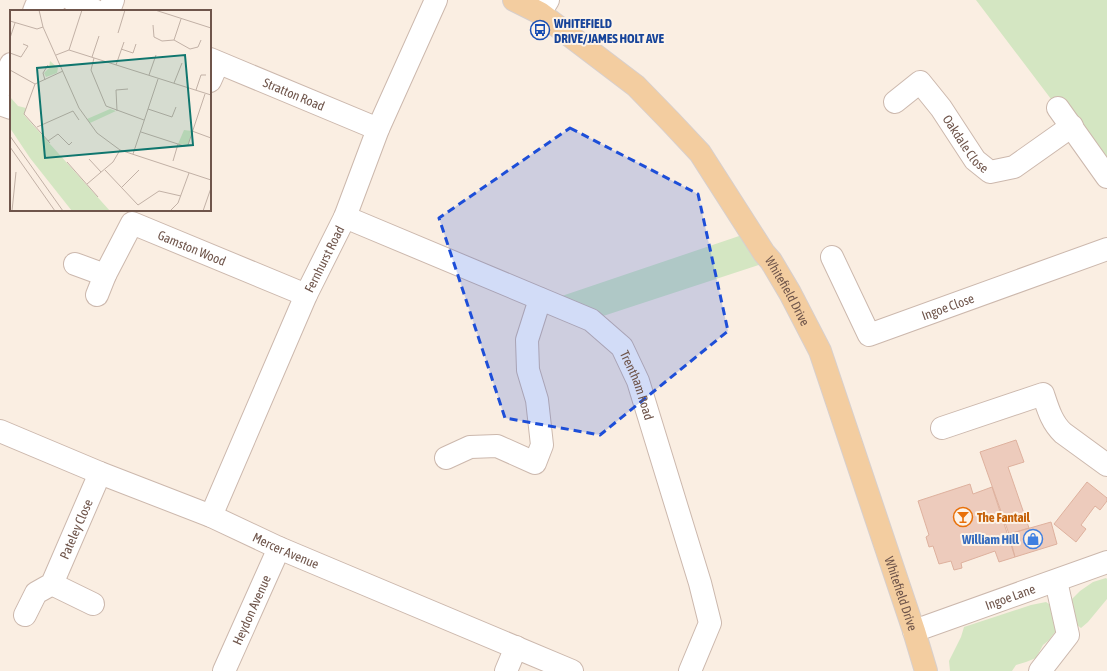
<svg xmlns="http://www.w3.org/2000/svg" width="1107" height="671" font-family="'Asap Condensed',sans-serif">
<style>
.green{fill:#d4e6c2}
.building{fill:#edcbbc;stroke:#deb19e}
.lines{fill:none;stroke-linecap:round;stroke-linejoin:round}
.minor-casing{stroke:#ccb8ad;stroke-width:24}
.major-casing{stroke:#d7cfcd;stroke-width:24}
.minor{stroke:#fff;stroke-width:22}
.major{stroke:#f3cda0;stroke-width:22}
.marked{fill:#1d4ed8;fill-opacity:0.2;stroke:#1d4ed8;stroke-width:3;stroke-dasharray:8 5;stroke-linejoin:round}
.labels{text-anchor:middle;stroke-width:4;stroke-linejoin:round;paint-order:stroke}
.transit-label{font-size:13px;font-weight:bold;fill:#164399;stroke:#fdf3e8;text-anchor:start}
.street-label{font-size:13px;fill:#6f554b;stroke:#fdf3e8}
.food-label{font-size:13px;font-weight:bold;fill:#c56008;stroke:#fdf3e8;text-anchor:start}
.shop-label{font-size:13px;font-weight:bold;fill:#366cbe;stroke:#fdf3e8;text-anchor:end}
.inset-road{fill:none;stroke:#c2b1a6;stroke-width:1}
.view{fill:#0f766e;fill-opacity:0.15;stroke:#0f766e;stroke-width:2}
.inset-edge{fill:none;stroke:#6f554b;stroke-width:2}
</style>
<rect width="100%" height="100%" fill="#faeee2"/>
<!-- green -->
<path class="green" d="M976,0H1107V173Z
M751,232L771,261L591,320L547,301Z
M1106,578L1107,579V599L1088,622L1081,628L1077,625C1076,615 1072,609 1072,599L1080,591L1093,582Z
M1046,602L1055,608L1056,631L1048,641L1043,645L1036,658L1026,662L1016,665L1012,671H950L949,661L961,637L964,627L1031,605Z"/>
<!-- building -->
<path class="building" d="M1016,440L1024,462L1008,467L1029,528L1009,534L980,452Z
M1087,482L1107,498V501L1100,510L1095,506L1081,525L1086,529L1076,542L1054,524Z
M970,484L973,494L992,487L1015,557L999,562L995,551L961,563L962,568L954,570L951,561L939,564L933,546L929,547L926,537L929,535L918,501Z
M1051,522L1057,544L1015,557L1009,534Z"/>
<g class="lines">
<defs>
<g id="minor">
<path d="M72,0L96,11"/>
<path d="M34,11L36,6L57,0"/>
<path d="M109,11L113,0"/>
<path d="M540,13L548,0"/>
<path id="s1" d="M210,59L378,129"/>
<path d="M210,81L218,63"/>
<path d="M0,89L11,64"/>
<path id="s2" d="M895,102L920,82L941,108L975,160L990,172L1014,167L1072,126"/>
<path d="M0,104L11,108"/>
<path d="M1058,108L1107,177"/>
<path id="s3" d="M345,217L591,320L622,347L638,381L700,583L710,623L690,671"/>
<path id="s4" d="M832,257L869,335L1107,249"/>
<path d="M75,264L105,275"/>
<path id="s5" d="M97,295L105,275L132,223L306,295"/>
<path d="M942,428L1043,394C1048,409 1052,423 1063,433L1107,465"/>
<path id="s6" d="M0,431L100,473L211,516L279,548L572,671"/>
<path d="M446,458L470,447L497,446L535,463L542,445L537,400L528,370L527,340L540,299"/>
<path id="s7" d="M211,516L306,295L345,217L378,129L436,0"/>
<path d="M52,584L93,604"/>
<path id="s8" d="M25,615L36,593L52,584L100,473"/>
<path id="s9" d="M914,631L1107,562"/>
<path id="s10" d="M224,671L279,548"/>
<path d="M506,671L516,647"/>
<path d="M1040,671L1068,635L1056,581"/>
</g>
<g id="major">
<path id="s11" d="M514,0L540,13L636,86L670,121L700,153L764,253L771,261L790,293L820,351L914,631L926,671"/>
</g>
</defs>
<!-- minor casing -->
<use href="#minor" class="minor-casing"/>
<!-- major casing -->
<use href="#major" class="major-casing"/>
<!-- minor -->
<use href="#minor" class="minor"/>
<!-- major -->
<use href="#major" class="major"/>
</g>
<!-- marked area -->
<path class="marked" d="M570,128L698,194L728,331L600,435L505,418L439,218Z"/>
<!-- icons -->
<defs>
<symbol id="bus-ring" viewBox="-11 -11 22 22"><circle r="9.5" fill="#fdf3e8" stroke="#1a4fb4" stroke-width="1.5"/><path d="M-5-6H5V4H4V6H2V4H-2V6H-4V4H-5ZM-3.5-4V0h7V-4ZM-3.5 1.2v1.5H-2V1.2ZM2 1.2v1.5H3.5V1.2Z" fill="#1a4fb4"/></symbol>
<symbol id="bar-ring" viewBox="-11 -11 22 22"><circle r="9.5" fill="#fdf3e8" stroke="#e8710a" stroke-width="1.5"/><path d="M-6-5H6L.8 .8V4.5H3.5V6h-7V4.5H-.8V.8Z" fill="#e8710a"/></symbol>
<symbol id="shop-ring" viewBox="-11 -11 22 22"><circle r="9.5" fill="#fdf3e8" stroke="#3f7fe0" stroke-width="1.5"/><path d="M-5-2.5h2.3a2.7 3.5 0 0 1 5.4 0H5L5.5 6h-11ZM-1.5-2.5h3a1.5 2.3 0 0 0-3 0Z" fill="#3f7fe0"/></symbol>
</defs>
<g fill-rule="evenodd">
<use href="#bus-ring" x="529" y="19" width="22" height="22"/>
<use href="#bar-ring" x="952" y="506" width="22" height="22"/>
<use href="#shop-ring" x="1022" y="528" width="22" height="22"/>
</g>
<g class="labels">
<!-- transit labels -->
<g class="transit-label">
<text x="554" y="28">WHITEFIELD<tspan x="554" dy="15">DRIVE/JAMES HOLT AVE</tspan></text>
</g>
<!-- street labels -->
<g class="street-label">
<text dy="5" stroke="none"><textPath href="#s1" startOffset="91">Stratton Road</textPath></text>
<text dy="5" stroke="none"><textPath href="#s2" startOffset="109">Oakdale Close</textPath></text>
<text dy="5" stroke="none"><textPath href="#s5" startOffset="145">Gamston Wood</textPath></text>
<text dy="5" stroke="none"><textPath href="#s7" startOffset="281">Fernhurst Road</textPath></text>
<text dy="5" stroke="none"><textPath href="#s11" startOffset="406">Whitefield Drive</textPath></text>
<text dy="5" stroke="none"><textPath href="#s4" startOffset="170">Ingoe Close</textPath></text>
<text dy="5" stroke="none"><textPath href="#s3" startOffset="349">Trentham Road</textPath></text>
<text dy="5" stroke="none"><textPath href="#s8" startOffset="103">Pateley Close</textPath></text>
<text dy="5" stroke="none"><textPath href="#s6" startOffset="310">Mercer Avenue</textPath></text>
<text dy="5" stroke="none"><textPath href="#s11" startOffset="730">Whitefield Drive</textPath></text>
<text dy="5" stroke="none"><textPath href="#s9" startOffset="102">Ingoe Lane</textPath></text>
<text dy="5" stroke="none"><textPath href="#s10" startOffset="67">Heydon Avenue</textPath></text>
</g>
<!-- food labels -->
<g class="food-label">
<text x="977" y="522">The Fantail</text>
</g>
<!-- shop labels -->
<g class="shop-label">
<text x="1019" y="544">William Hill</text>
</g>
</g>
<!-- overview -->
<g transform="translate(10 10)">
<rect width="201" height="201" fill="#faeee2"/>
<path d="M40,51L48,58L47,63L36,67L34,63L39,58ZM0,87L8,96L16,98L14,105L100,201H62L20,148L0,118ZM100,99L106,101L80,113L77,109ZM174,120L182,121L178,135L168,134Z" fill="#d4e6c2"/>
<path class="inset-road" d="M29,0L33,17L69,98L87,123L110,140L201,170M145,0L201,18M0,11L27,19L33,17M143,15L144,27L152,31L164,30L180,39L188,37L191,30M108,23L115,0M0,28L5,13M164,30L171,9M111,39L123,43L126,34M59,40L201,85M0,43L11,47L18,36L13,34M46,45L59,40L72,0M82,47L89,26M84,48L81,60L96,96L134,110M106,55L114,32M0,60L25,74M139,65L146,45M35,70L33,63L38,55M164,73L172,53M186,80L191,65H196M138,99L162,107L166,97M107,101L106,80L118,79M27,117L63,101L69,110M182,121L201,128M131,122L174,136L178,135L195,84M0,126L53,201M38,131L48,124L59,135L62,132M40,133L14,104L25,74L53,61M0,137L45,201M123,144L148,69M79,149L91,162M163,151L168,134M57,152L88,187M95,160L128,195L149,181L171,186M77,174L103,152L110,140M111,178L129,160M2,201L6,162M160,201L168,193L179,163M193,201L201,178"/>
<path class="view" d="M175,45L183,135L35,148L27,58Z"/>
<rect width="201" height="201" class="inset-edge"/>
</g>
</svg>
